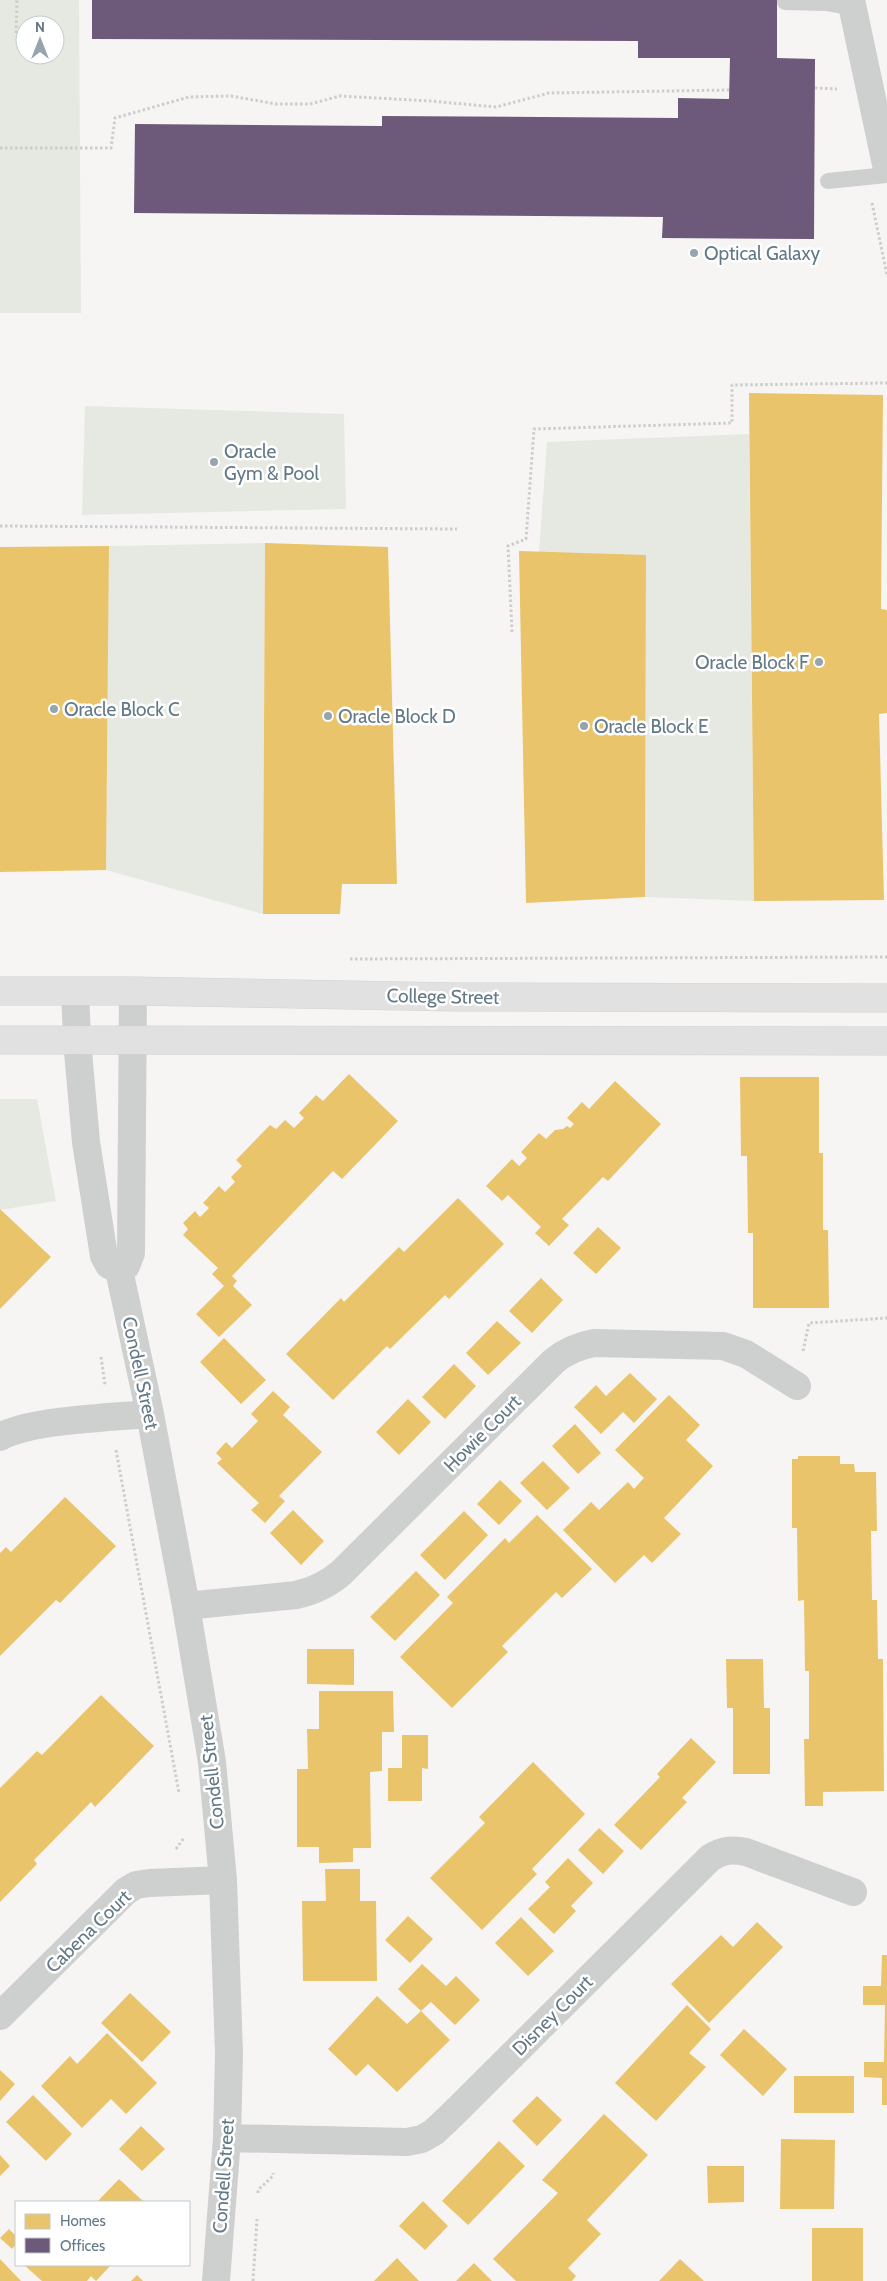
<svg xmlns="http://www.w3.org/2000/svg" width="887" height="2281" font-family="Cabin,sans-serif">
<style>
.green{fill:#e6e9e2;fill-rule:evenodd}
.homes{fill:#e9c46a}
.offices{fill:#6d597a}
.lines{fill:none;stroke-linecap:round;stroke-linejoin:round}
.secondary-casing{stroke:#d1d2d4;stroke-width:29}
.path{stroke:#cccdce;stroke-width:3;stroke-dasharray:2.5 2.5;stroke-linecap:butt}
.lane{stroke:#cecfcf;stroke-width:16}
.street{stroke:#cecfcf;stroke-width:28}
.secondary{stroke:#e1e1e2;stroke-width:28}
.poi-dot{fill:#96a4ad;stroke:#fff;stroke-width:2}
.labels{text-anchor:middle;stroke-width:5;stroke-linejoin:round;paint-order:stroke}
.poi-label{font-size:19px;fill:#637987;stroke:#fff;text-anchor:start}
.street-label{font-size:19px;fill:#637987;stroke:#fff}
</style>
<rect width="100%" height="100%" fill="#f6f5f4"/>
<!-- green -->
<path class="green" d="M0,0H79L81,313H0ZM25,25H55V55H25Z
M85,406L344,414L346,509L82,515Z
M749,434L754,901L645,897L646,556L539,552L547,442Z
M265,543L263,914L106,870L109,546Z
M0,1099H37L56,1201L0,1210Z"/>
<!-- homes -->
<path class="homes" d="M749,393L883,395L881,609L887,610V713L879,714L884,900L754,901Z
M265,543L388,547L397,884H342L340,914H263Z
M109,546L106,870L0,872V547Z
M519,551L646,555L645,897L526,903Z
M349,1074L398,1121L342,1179L333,1171L232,1276L237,1281L233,1286L252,1305L219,1337L196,1314L224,1286L212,1274L218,1268L183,1235L188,1229L183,1223L195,1211L200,1217L209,1208L203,1203L219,1186L225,1192L235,1182L231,1177L242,1166L236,1160L270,1125L276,1129L285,1120L294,1128L304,1118L299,1113L316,1095L323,1101Z
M740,1077H819V1153H823V1230H828L829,1308H753V1233H748L747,1156H741Z
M615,1081L661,1124L608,1181L603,1177L562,1219L569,1225L549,1246L535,1233L541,1227L508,1195L502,1201L486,1186L512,1159L519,1166L527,1158L521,1152L539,1133L546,1139L555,1130L563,1129L567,1126L570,1128L574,1124L567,1118L582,1102L589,1109Z
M458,1198L504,1244L449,1299L445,1295L390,1349L387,1346L333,1400L286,1354L341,1298L344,1302L399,1247L404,1252Z
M0,1209L51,1257L0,1309Z
M598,1227L621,1248L596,1274L573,1253Z
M541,1278L563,1300L532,1333L509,1311Z
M497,1321L521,1343L488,1375L466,1353Z
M224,1338L266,1380L241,1404L200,1362Z
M454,1364L476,1386L445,1419L422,1397Z
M630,1373L657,1399L634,1423L623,1412L601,1434L574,1407L596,1385L606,1396Z
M273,1391L290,1407L283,1415L322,1452L279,1496L285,1501L265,1523L251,1510L259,1503L217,1463L222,1459L216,1453L226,1442L232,1448L258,1421L251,1414Z
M669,1395L700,1425L686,1440L713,1466L664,1518L681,1534L652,1563L644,1555L615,1583L563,1530L591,1502L599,1510L628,1482L634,1489L644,1478L615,1450Z
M408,1399L431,1422L399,1455L376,1432Z
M575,1424L601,1453L578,1474L552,1446Z
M798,1456H840V1464H854L855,1472H876L877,1531H871L872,1600H877L878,1659H883L884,1791L823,1792V1806H805L804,1739H809V1671H805L804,1600L798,1601L797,1528H792V1459H798Z
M543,1461L570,1488L547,1510L520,1483Z
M500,1480L522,1501L499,1525L477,1504Z
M65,1497L116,1546L60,1603L56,1600L0,1656V1553L6,1547L11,1552Z
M293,1510L324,1541L301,1565L270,1533Z
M464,1511L488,1535L445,1580L420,1555Z
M537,1515L592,1569L562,1598L556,1592L502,1646L508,1652L452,1708L400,1657L453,1603L447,1597L505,1538L509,1543Z
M416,1571L440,1595L395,1641L370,1617Z
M307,1649H354V1685L307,1684Z
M726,1659H763L764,1708H770V1774H733V1708H727Z
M319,1691H393L394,1732H382V1771L370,1772L371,1848H353V1862L319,1863V1847H297V1769H308L307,1729H319Z
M101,1695L154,1746L95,1807L91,1802L34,1860L37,1864L0,1902V1788L37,1751L42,1755Z
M402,1735H428V1769L422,1768V1801H388V1768H402Z
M691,1738L716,1762L682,1798L687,1802L641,1850L614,1825L660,1777L657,1774Z
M533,1762L585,1814L532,1869L537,1874L482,1930L430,1878L485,1823L479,1817Z
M599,1828L624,1851L603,1874L578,1850Z
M568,1858L593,1883L571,1906L576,1911L554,1934L528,1909L550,1887L545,1882Z
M325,1869H360V1901H376L377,1981H303L302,1901H326Z
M408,1916L433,1939L410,1963L385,1940Z
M521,1917L554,1951L528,1976L495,1943Z
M757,1922L783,1947L709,2023L671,1984L721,1935L733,1947Z
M882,1955H887V2105H882V2078L864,2077V2062H884L885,2005H863V1986H881Z
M422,1964L446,1986L456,1976L480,2000L455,2025L431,2002L421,2011L398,1989Z
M130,1993L171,2032L142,2062L101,2023Z
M377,1996L407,2024L421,2011L450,2040L397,2092L368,2064L356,2076L328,2049Z
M687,2005L711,2029L689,2053L706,2067L656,2121L615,2083Z
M744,2029L787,2069L763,2096L720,2055Z
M107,2033L157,2083L126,2114L111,2099L82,2128L41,2086L70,2056L77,2064Z
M0,2070L15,2084L0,2101Z
M794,2076H854V2113H794Z
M33,2095L72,2134L46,2161L6,2122Z
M537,2096L562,2120L537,2146L512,2121Z
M604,2114L648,2155L587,2220L601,2234L568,2268L576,2276L572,2281H516L493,2259L558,2193L542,2180Z
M141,2126L165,2149L142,2171L119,2149Z
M781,2139L835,2140L834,2209H780Z
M499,2141L525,2166L468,2225L442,2201Z
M0,2155L10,2166L0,2176Z
M707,2166H744V2202L708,2203Z
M119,2179L144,2202H97Z
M423,2201L448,2226L425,2250L399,2226Z
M812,2228H863V2281H812Z
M9,2229L16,2236V2244L12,2249L0,2238Z
M397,2258L419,2281H374Z
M0,2259L21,2281H0Z
M680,2259L704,2281H659Z
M474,2263L492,2281H456Z
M24,2265H111L96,2281L91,2276L87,2281H42Z
M137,2275L143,2281H131Z"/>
<!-- offices -->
<path class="offices" d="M92,0H777V58L815,59L814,239L662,238L663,217L134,213L135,124L382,126V116L678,118V98L729,99L730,58H638V41L92,39Z"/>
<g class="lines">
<defs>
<path id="secondary" d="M0,991H133L457,997L887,998
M0,1040L887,1041"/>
</defs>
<!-- secondary casing -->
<use href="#secondary" class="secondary-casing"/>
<!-- path -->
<path class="path" d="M16,33L17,0
M815,88L837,89
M0,148H111L115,118L189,97L231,96L276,104H310L340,96L430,101L496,107L549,93L729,90
M872,203L887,275
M0,526L457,529
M512,632L508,546L526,539L534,429L732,423V385L887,383
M350,959L887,957
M803,1351L809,1323L887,1318
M101,1357L105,1385
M116,1450L179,1793
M176,1849L184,1838
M258,2193V2190L273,2176V2173
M253,2281L257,2219"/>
<!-- lane -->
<path class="lane" d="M785,2L826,3L853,8
M828,181L887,175"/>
<!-- street -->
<path class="street" d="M851,0L887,169
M75,991L77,1040L86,1142L104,1256L109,1265L119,1270L126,1266L131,1253L133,991
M119,1270L150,1414L186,1606L212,1762L223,1880L229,2053L227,2138L216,2281
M0,1437C29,1420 113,1417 150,1414
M186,1606L296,1595C314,1591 327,1585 341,1573L554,1361C566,1351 578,1346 594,1343L723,1346L746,1354L797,1386
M0,2016L126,1891L136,1885L149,1883L223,1880
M227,2138L407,2142L422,2139L434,2132L453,2114L710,1858C722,1850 732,1849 746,1852L853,1892"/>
<!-- secondary -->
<use href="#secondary" class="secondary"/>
</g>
<!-- markers -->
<g class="poi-dot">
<circle cx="694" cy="253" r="5"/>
<circle cx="214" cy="462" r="5"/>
<circle cx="819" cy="662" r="5"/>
<circle cx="54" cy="709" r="5"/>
<circle cx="328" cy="716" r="5"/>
<circle cx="584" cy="726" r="5"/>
</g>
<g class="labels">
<!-- poi labels -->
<g class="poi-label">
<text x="704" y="260">Optical Galaxy</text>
<text x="224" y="458">Oracle<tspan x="224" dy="22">Gym &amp; Pool</tspan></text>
<text x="809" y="669" text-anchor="end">Oracle Block F</text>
<text x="64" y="716">Oracle Block C</text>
<text x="338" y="723">Oracle Block D</text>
<text x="594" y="733">Oracle Block E</text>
</g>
<!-- street labels -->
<g class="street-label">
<text transform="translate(443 996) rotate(1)" y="7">College Street</text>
<text transform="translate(141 1373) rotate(78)" y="7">Condell Street</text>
<text transform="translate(482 1433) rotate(-45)" y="7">Howie Court</text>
<text transform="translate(211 1772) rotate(-96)" y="7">Condell Street</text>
<text transform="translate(88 1931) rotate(-44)" y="7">Cabena Court</text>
<text transform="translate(552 2015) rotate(-45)" y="7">Disney Court</text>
<text transform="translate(223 2176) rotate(-86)" y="7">Condell Street</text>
</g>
</g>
<!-- legend -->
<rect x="15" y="2201" width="175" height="65" fill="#ffffff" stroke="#c1c9cf"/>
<rect x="25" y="2214" width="25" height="15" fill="#e9c46a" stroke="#c1c9cf"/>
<text x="60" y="2226" font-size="15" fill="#637987">Homes</text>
<rect x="25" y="2238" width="25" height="15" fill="#6d597a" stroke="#c1c9cf"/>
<text x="60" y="2251" font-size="15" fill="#637987">Offices</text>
<!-- north arrow -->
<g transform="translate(40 40)"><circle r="24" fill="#ffffff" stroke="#c1c9cf"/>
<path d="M0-4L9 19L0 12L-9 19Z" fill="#96a4ad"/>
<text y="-8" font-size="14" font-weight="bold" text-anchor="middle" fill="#637987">N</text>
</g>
</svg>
